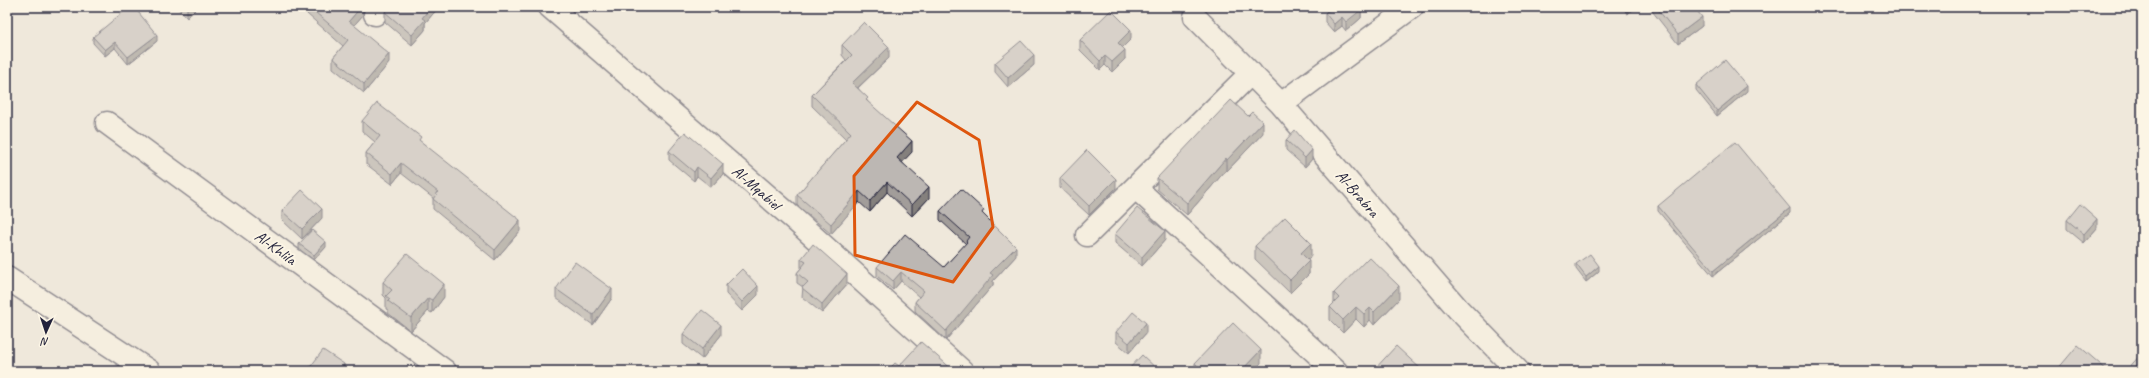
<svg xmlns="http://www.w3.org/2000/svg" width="2149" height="378" font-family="Caveat,sans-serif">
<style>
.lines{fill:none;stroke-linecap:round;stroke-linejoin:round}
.minor-casing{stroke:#22223b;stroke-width:25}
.minor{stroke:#fcf5e5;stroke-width:22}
.wall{fill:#a29d9a;stroke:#22223b}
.shaded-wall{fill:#84807d;stroke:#22223b}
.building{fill:#bcb7b3;stroke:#22223b}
.marked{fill:none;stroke:#de560e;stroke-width:3;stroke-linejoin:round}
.labels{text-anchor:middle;stroke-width:4;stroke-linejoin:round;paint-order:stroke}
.street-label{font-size:16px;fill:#22223b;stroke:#fcf5e5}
</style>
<rect width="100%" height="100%" fill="#efe8db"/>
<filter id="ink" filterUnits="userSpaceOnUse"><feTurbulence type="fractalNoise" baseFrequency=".025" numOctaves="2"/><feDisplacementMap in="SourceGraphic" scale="8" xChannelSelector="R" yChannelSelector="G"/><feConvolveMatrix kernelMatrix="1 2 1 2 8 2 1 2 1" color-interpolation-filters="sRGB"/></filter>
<g filter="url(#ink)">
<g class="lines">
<defs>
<path id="minor" d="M550,7L794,219L962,371
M375,14L381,7
M1195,17L1281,104L1458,309L1518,371
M1281,104L1412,7
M107,123L445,371
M1136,188L1336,371
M1087,235L1251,73
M7,278L149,371"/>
</defs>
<!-- minor casing -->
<use href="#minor" class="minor-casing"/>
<!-- minor -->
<use href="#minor" class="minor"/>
</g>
<!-- wall -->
<path class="wall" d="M177,7H198L187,18Z
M307,7H366L363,11V15L354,25L389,63L364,93L333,68V58L343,46L307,14Z
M389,7H439L425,23V30L412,45L385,22V12Z
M1333,7H1366L1361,11V18L1346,31L1342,26L1334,32L1325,22V13Z
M1623,7H1637L1627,14Z
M1649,7H1694L1702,26L1678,44Z
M93,37L157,41L128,64L115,48L105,56L93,43Z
M1131,39L1122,47L1125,59L1112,72L1105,65L1100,70L1080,50V40Z
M842,45L889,58L858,88L868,102L912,152L902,162L929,198L912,216L887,192L870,212L859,202L831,234L797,205V195L846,139L812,106V95L846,60L842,55Z
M995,63L1034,65L1008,87L995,72Z
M1696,85L1747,91L1717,116L1696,90Z
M362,121L421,142L520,231L495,260L433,209V198L401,173L392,184L366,164V153L375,142L362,131Z
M1263,133L1227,171L1226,170L1187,215L1157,189V178Z
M1286,140L1312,159L1305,167L1286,150Z
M669,151L723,174L711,187L697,176L694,181L669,160Z
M1060,178L1116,188L1089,215L1060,188Z
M1658,206L1790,213L1713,276L1658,211Z
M282,211L322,218L302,239L282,220Z
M940,211L984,215L1016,256L993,281V285L946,340L915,311V302L919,297L901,281L893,290L877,276V267H944L966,244L940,220Z
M2067,220L2097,228L2084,243L2067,229Z
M1115,234L1165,240L1142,266L1115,243Z
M299,244L326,247L314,260L299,249Z
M1255,246L1311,256L1308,260L1309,274L1290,293L1255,259Z
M801,259L847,284L822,313L802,297L803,287L797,283V273L801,268Z
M1576,264L1599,271L1586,282L1576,269Z
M383,282L444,297L432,313L428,311L411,331L388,313V310L386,309V298L383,295Z
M726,285L758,295L742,311L726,294Z
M556,289L612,298L593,325L556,298Z
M1334,293L1399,299L1374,325L1370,320L1364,327L1356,319L1343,333L1330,320V307L1334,303Z
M1116,332L1146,333L1129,353L1116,342Z
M683,334L721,335L702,359L683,344Z
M1195,363H1261L1253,371H1195Z
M311,366L344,371H311Z"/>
<!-- shaded-wall -->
<path class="shaded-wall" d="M188,7H198L187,18V8Z
M361,7H366L363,11V15L349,31V21Z
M431,7H439L425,23V30L412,45V35L422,18Z
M1357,7H1366L1361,11V18L1346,31V22Z
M1627,7H1637L1627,14Z
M1342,17V26L1334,32V24Z
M1702,17V26L1678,44V35Z
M1131,30V39L1118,52V43Z
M157,35V41L128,64V57Z
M115,42V48L105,56V50Z
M889,47V58L852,93V83Z
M1125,50V59L1112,72V62Z
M389,54V63L364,93V84Z
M1034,55V65L1008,87V78Z
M1105,56V65L1100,70V61Z
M1747,86V91L1717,116V111Z
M1263,122V133L1227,171V160Z
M912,141V152L897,168V158Z
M1312,150V159L1305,167V158Z
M1226,158V170L1187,215V203Z
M401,163V173L392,184V174Z
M723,164V174L711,187V178Z
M697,167V176L694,181V172Z
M1116,179V188L1089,215V206Z
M887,182V192L870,212V201Z
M929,187V198L912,216V205Z
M859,191V202L831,234V224Z
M1790,208V213L1713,276V271Z
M322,209V218L302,239V229Z
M2097,219V228L2084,243V234Z
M520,220V231L495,260V250Z
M1165,231V240L1142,266V257Z
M326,242V247L314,260V255Z
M1311,243V256L1301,266V253Z
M1016,247V256L993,281V285L946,340V331L990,273Z
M1309,261V274L1290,293V280Z
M1599,266V271L1586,282V277Z
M901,272V281L893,290V281Z
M847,274V284L822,313V304Z
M444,284V297L432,313V300Z
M758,286V295L742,311V302Z
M1399,286V299L1374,325V312Z
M612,289V298L593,325V315Z
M428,298V311L411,331V318Z
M1356,307V319L1343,333V320Z
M1370,308V320L1364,327V314Z
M1146,323V333L1129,353V343Z
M721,325V335L702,359V349Z
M1261,350V363L1253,371H1241Z
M344,364V371H340Z"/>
<!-- building -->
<path class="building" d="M129,7H134L157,35L128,57L115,42L105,50L93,37Z
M309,7H361L349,21L389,54L364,84L333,58L348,40Z
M389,7H431L422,18L425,20L412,35L385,12Z
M1333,7H1359L1361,10L1346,22L1342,17L1334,24L1325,13Z
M1656,7H1694L1702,17L1678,35Z
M1111,10L1131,30L1118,43L1125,50L1112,62L1105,56L1100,61L1080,40Z
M864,22L889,47L852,83L868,98L866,100L912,141L897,158L929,187L912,205L887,182L870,201L859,191L831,224L797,195L851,133L812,95L852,55L842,45Z
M1021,41L1034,55L1008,78L995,63Z
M1725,60L1747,86L1717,111L1696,85Z
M1231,100L1248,116L1252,112L1263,122L1227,160L1226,158L1187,203L1157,178Z
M377,103L421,137L419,140L520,220L495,250L433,199L438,192L401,163L392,174L366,153L380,136L362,121Z
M1295,130L1312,150L1305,158L1286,140Z
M685,132L723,164L711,178L697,167L694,172L669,151Z
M1735,142L1790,208L1713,271L1658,206Z
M1087,150L1116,179L1089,206L1060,178Z
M961,189L984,210L982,213L1016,247L990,273L993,275L946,331L915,302L924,291L901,272L893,281L877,267L905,234L944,267L967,242L966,241L969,237L940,211Z
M302,190L322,209L302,229L282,211Z
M2080,204L2097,219L2084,234L2067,220Z
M1137,208L1165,231L1142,257L1115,234Z
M1285,217L1311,243L1301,253L1309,261L1290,280L1255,246Z
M312,230L326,242L314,255L299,244Z
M813,244L847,274L822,304L802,288L808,282L797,273L806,262L801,259Z
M407,254L444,284L432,300L428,298L411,318L388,301L390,299L386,296L392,290L383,282Z
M1590,254L1599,266L1586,277L1576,264Z
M1369,257L1399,286L1374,312L1370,308L1364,314L1356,307L1343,320L1330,307L1339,298L1334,293Z
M575,262L612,289L593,315L556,289Z
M742,269L758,286L742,302L726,285Z
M702,310L721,325L702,349L683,334Z
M1133,312L1146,323L1129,343L1116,332Z
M1233,323L1261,350L1241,371H1203L1195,363Z
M921,342L954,371H887L895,363L899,366Z
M2078,345L2108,371H2058L2057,370Z
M1396,346L1423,371H1373Z
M323,350L344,364L340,371H318L311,366Z
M2142,353V371H2126Z
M1142,355L1159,371H1127Z
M1498,366L1503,371H1493Z"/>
</g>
<!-- marked area -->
<path d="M0 0H2149V378H0ZM917,102L979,140L993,227L953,282L855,255L854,176Z" fill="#efe8db" fill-opacity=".55" fill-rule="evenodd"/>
<path class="marked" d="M917,102L979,140L993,227L953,282L855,255L854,176Z"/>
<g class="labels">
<!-- street labels -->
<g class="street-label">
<text transform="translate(757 187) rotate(41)" y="6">Al-Mqabiel</text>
<text transform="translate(1358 193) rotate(49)" y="6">Al-Brabra</text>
<text transform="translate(276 247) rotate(36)" y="6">Al-Khlila</text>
</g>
</g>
<!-- margin -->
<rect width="2149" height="378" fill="none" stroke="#fcf5e5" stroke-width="24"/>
<rect x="12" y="12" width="2125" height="354" fill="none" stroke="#22223b" stroke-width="1.5" filter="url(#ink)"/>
<!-- north arrow -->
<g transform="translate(46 332) rotate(183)" stroke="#fcf5e5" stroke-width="3" paint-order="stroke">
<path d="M0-3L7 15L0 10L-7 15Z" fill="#22223b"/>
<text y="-6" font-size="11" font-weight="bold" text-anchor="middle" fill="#22223b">N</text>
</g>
</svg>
